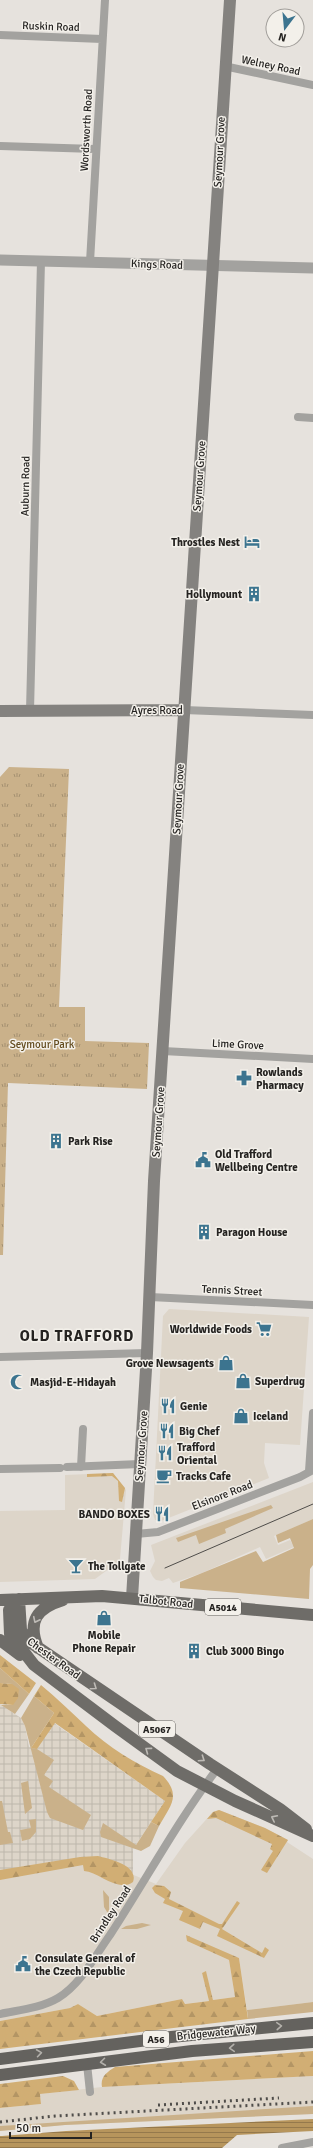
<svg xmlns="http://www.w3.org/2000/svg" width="313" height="2148" font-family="Signika,sans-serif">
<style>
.built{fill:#ddd5c9}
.industrial{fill:url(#industrial-grid)}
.grass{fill:#cab18a}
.forest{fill:url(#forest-firs)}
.park{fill:url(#park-tufts)}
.water{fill:url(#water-rules)}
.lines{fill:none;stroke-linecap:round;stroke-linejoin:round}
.minor{stroke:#a3a29f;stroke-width:8}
.tertiary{stroke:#a3a29f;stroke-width:11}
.secondary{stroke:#84827f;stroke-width:12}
.primary{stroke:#6e6c68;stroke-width:12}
.trunk{stroke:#64625e;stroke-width:12}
.tram{stroke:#4f4d4a;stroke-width:1}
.rail{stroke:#4f4d4a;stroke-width:3;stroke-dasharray:2 4;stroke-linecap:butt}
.oneway{stroke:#bebbb6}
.oneway2{stroke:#b3b0ab}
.labels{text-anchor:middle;stroke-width:3;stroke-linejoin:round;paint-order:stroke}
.shield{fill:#f3f0ea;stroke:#63605d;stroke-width:1}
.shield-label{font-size:10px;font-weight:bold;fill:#252321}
.street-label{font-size:11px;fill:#252321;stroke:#f3f0ea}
.poi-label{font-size:11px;font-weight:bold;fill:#252321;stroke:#f3f0ea;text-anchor:start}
.park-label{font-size:11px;fill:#634b1e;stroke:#f3f0ea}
.district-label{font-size:15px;font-weight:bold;letter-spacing:1px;fill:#252321;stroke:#f3f0ea}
</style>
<defs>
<pattern id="industrial-grid" width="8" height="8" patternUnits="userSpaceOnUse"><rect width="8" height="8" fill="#ddd5c9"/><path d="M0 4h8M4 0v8" fill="none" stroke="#beb7ac"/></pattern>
<pattern id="forest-firs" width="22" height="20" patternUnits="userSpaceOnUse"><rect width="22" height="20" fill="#d1ae74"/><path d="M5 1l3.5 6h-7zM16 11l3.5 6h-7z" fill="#b39564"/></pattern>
<pattern id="park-tufts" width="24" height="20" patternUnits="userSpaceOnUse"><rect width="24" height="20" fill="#cab18a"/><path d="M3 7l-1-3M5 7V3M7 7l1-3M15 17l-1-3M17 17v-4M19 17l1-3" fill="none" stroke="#a49070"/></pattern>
<pattern id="water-rules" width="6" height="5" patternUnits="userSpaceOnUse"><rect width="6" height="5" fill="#b7955c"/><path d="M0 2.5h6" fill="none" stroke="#95794c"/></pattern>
</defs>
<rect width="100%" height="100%" fill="#e6e2dd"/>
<!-- built -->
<path class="built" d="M169,1309L309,1317L300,1445L265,1443L264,1463L269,1478L161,1521L155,1520L153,1514L163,1316Z
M113,1473L126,1490L120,1559L117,1563L95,1579L0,1582V1511L65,1510V1475Z
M313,1482V1519L274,1536L278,1545L290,1540L294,1547L266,1559L260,1547L202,1573L173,1583L169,1578L162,1581L156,1580L153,1577L150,1571L155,1561L151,1545Z
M219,1810L265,1828L288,1840L287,1842L313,1859V2002L247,2010L239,1958L187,1941L229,1960L235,1997L213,2000L206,1972L202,1973L209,2001L184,2004L182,1999L97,2016L78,2004L70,2008L0,2021V1878L96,1860L156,1884L185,1843L213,1812Z
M313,2076V2114L65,2125L0,2131V2108L41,2104L40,2094L102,2087Z"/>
<!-- industrial -->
<path class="industrial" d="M0,1704L21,1718L25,1726L29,1747L37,1748L54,1723L165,1801L133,1849V1873L96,1860L0,1878Z"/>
<!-- grass -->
<path class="grass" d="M271,1505L273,1508L225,1529L226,1533L199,1544L196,1535L178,1542L176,1538Z
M313,1519V1565L310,1569L309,1599L180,1588V1582L256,1551L263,1562L294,1548L290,1538L278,1543L276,1535Z
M0,1668L29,1694L15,1714L1,1705H13L12,1684L0,1683Z
M34,1696L54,1713L31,1748L37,1749L54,1760L44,1775L53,1781L49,1787L91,1815L83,1830L50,1818L47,1812L25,1726L21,1718Z
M28,1781L32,1808L25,1814L21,1783Z
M0,1801H2L8,1832H10L13,1843L0,1845Z
M36,1819V1832L30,1839L22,1841L20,1830L31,1828L29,1820Z
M151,1822L159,1826L150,1846L141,1851L101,1837L100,1832L103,1823L136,1845Z
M103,1890L109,1897V1909L112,1917V1920L104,1907Z
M142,1923L151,1925L137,1929H121L126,1926Z
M313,2002V2012L248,2019L247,2010Z
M313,2106V2114L65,2125L0,2131V2126Z"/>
<!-- forest -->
<path class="forest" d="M113,1473L125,1488L122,1502L119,1501L118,1481L112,1476L87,1477V1474Z
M0,1655L36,1683L29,1694L0,1668Z
M0,1683L12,1684L19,1689L18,1698L13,1705L0,1704Z
M41,1685C57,1698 71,1712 86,1726C108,1747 136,1764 163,1776C182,1796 170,1806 159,1826L151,1822L165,1801L55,1723L37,1749L31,1748L54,1713L34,1696Z
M219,1810L265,1828L288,1840L267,1873L261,1870L273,1851L270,1849L272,1844L216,1818L207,1819L213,1812Z
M98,1856C109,1859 139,1865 133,1882C118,1893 99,1872 84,1871L83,1865L0,1880V1870L80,1857Z
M155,1885L164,1886L171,1892L169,1899L219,1924H222L237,1901L240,1903L222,1929L262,1953L265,1947L269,1950L264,1958L217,1936L220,1929L203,1922L200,1929L179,1920L183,1911L163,1903L165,1899L155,1893L152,1888Z
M186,1935L239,1958L248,2019L0,2049V2021L70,2008L78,2004L97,2016L182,1999L185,2004L209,2001L202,1973L206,1971L213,2000L235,1997L229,1960L187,1941Z
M313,2051V2076L102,2087C100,2077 107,2072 115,2067Z
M63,2076L74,2081L79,2090L40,2094L41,2104L0,2108V2084Z"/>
<!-- park -->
<path class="park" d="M9,767L69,769L59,1007H85V1041L149,1043L147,1089L8,1083L3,1255H0V777Z"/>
<!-- water -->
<path class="water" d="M313,2119V2131L237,2135L222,2148H0V2136H2L66,2131Z"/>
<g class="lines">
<!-- minor -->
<path class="minor" d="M0,35L102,39
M224,66L313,85
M0,146L95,149
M90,262L105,0
M298,417L313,418
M184,710L313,715
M30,711L41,261
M163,1051L313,1059
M150,1297L313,1305
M0,1357L147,1353
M67,1467L140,1464
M81,1467L83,1429
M0,1469L60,1468
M309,1471L313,1413
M136,1534L158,1532L300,1477L313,1470
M0,2014C19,2010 41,2008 58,1998C81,1984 95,1956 110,1935C146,1880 177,1822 217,1769
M87,2064L90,2092
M282,2148L313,2142"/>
<!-- tertiary -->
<path class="tertiary" d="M0,260L313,268"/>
<!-- secondary -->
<path class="secondary" d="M0,711L184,710
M132,1598L147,1353L154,1181L230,0"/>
<!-- primary -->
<path class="primary" d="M19,1599L9,1610L10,1634L34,1665L115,1726L177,1771L235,1801L313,1836
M19,1599L21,1630L27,1640L210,1764L280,1809L306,1829
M0,1600L102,1596L313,1615
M0,1640L20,1655
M38,1648C27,1621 37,1608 63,1600"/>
<!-- trunk -->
<path class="trunk" d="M0,2059L171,2037L313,2023
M0,2075L192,2051L313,2042"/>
<!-- tram -->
<path class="tram" d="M165,1568L313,1504"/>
<!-- rail -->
<path class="rail" d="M158,2105L279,2098
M0,2122L55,2116L313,2102"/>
</g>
<!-- one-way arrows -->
<defs><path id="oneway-chevron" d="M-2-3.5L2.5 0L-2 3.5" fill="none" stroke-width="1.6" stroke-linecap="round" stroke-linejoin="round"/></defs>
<g class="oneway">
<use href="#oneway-chevron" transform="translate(36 1620) rotate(116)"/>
<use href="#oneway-chevron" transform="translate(94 1687) rotate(35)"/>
<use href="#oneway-chevron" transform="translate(148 1750) rotate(-144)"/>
<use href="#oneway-chevron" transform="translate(202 1759) rotate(34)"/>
<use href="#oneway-chevron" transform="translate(274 1818) rotate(-153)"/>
</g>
<g class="oneway2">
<use href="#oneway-chevron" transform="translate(279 2026) rotate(-4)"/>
<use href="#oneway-chevron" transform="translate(232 2048) rotate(176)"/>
<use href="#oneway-chevron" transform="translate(39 2053) rotate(-8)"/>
<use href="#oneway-chevron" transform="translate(103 2062) rotate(173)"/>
</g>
<!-- icons -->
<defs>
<symbol id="hotel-bare" viewBox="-9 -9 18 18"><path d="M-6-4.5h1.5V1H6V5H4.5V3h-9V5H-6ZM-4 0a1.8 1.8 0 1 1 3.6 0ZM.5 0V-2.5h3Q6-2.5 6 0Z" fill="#3c748f" stroke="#f3f0ea" stroke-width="2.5" paint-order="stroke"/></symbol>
<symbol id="building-bare" viewBox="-9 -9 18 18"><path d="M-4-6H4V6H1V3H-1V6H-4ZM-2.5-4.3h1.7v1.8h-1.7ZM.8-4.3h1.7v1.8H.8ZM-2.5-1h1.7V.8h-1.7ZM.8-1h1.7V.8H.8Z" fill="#3c748f" stroke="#f3f0ea" stroke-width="2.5" paint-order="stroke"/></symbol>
<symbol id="pharmacy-bare" viewBox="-9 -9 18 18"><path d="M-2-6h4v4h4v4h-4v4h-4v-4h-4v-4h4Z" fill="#3c748f" stroke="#f3f0ea" stroke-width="2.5" paint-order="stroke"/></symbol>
<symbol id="civic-bare" viewBox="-9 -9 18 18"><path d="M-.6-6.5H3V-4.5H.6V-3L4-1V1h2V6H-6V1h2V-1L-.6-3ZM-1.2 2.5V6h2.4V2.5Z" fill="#3c748f" stroke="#f3f0ea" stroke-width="2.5" paint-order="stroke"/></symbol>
<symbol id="supermarket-bare" viewBox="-9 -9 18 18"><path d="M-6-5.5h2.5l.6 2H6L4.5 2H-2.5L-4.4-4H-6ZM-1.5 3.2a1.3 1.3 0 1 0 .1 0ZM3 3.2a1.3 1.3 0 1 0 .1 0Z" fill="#3c748f" stroke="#f3f0ea" stroke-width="2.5" paint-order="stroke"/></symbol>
<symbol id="shop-bare" viewBox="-9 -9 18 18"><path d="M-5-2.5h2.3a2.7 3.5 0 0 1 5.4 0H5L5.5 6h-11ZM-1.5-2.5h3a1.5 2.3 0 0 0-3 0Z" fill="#3c748f" stroke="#f3f0ea" stroke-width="2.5" paint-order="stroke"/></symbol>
<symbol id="mosque-bare" viewBox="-9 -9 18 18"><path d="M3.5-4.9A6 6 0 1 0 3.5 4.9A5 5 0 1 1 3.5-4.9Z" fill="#3c748f" stroke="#f3f0ea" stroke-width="2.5" paint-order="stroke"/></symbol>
<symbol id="restaurant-bare" viewBox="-9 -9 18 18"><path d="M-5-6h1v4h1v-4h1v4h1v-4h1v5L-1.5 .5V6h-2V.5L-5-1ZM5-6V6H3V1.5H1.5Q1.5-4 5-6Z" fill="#3c748f" stroke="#f3f0ea" stroke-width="2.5" paint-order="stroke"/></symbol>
<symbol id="cafe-bare" viewBox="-9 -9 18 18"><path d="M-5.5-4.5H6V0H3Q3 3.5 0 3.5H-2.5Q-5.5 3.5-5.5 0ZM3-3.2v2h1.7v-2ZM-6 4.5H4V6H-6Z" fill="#3c748f" stroke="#f3f0ea" stroke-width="2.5" paint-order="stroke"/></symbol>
<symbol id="bar-bare" viewBox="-9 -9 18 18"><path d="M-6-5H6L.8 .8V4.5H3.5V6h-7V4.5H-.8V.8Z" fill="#3c748f" stroke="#f3f0ea" stroke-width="2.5" paint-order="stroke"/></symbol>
</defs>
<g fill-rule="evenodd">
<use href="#hotel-bare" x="241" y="531" width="22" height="22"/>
<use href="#building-bare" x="243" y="583" width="22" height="22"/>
<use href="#pharmacy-bare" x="233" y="1067" width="22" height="22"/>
<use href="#building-bare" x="45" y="1130" width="22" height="22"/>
<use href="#civic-bare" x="192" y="1149" width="22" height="22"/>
<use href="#building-bare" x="193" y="1221" width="22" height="22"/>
<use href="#supermarket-bare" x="253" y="1318" width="22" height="22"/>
<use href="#shop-bare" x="215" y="1352" width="22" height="22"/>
<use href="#shop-bare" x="232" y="1370" width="22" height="22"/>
<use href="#mosque-bare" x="7" y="1371" width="22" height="22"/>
<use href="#restaurant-bare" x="157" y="1395" width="22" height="22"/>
<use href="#shop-bare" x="230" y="1405" width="22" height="22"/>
<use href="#restaurant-bare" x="156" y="1420" width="22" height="22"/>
<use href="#restaurant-bare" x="154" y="1442" width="22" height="22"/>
<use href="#cafe-bare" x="153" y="1465" width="22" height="22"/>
<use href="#restaurant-bare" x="151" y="1503" width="22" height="22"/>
<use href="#bar-bare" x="65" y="1555" width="22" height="22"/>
<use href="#shop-bare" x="93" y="1607" width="22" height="22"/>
<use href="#building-bare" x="183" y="1640" width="22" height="22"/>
<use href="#civic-bare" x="12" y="1953" width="22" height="22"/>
</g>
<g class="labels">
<!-- shield labels -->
<g class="shield">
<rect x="205" y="1599" width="36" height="16" rx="3"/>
<rect x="139" y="1721" width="36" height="16" rx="3"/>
<rect x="143" y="2031" width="26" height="16" rx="3"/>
</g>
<g class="shield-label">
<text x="223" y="1611">A5014</text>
<text x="157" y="1733">A5067</text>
<text x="156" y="2043">A56</text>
</g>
<!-- street labels -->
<g class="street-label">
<text transform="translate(51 26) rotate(2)" y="4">Ruskin Road</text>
<text transform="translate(271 65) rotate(12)" y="4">Welney Road</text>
<text transform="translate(86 130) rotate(-87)" y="4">Wordsworth Road</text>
<text transform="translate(219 152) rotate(-87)" y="4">Seymour Grove</text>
<text transform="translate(157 264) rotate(2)" y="4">Kings Road</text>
<text transform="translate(199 476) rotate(-86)" y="4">Seymour Grove</text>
<text transform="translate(25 486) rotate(-89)" y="4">Auburn Road</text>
<text x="157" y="714">Ayres Road</text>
<text transform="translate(178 799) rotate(-87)" y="4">Seymour Grove</text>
<text transform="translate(238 1044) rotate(3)" y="4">Lime Grove</text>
<text transform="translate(158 1122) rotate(-86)" y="4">Seymour Grove</text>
<text transform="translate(232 1290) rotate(3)" y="4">Tennis Street</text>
<text transform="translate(141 1446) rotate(-86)" y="4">Seymour Grove</text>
<text transform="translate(222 1495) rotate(-21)" y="4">Elsinore Road</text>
<text transform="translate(166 1601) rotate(6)" y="4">Talbot Road</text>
<text transform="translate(54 1658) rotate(36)" y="4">Chester Road</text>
<text transform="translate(110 1914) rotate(-57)" y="4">Brindley Road</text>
<text transform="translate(216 2032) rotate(-6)" y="4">Bridgewater Way</text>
</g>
<!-- poi labels -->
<g class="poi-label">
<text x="240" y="546" text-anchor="end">Throstles Nest</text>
<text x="242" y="598" text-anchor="end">Hollymount</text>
<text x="256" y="1076">Rowlands<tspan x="256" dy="13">Pharmacy</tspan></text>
<text x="68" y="1145">Park Rise</text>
<text x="215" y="1158">Old Trafford<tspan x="215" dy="13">Wellbeing Centre</tspan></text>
<text x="216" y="1236">Paragon House</text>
<text x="252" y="1333" text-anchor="end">Worldwide Foods</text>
<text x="214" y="1367" text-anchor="end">Grove Newsagents</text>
<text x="255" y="1385">Superdrug</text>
<text x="30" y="1386">Masjid-E-Hidayah</text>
<text x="180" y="1410">Genie</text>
<text x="253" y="1420">Iceland</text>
<text x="179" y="1435">Big Chef</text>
<text x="177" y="1451">Trafford<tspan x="177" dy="13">Oriental</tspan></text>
<text x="176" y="1480">Tracks Cafe</text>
<text x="150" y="1518" text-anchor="end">BANDO BOXES</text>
<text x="88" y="1570">The Tollgate</text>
<text x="104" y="1639" text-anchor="middle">Mobile<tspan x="104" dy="13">Phone Repair</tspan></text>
<text x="206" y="1655">Club 3000 Bingo</text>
<text x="35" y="1962">Consulate General of<tspan x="35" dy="13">the Czech Republic</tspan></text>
</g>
<!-- park labels -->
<g class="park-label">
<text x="42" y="1048">Seymour Park</text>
</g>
<!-- district labels -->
<g class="district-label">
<text x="77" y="1341">OLD TRAFFORD</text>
</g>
</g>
<!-- north arrow -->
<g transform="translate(285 28) rotate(196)"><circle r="19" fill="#f3f0ea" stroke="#a19e9a"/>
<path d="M0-3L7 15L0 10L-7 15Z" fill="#3c748f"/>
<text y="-6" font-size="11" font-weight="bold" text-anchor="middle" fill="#252321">N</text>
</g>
<!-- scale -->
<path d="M10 2132v6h81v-6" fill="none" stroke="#252321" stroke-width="2"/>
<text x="16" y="2132" font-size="12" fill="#252321" stroke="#f3f0ea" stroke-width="3" paint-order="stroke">50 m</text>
</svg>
